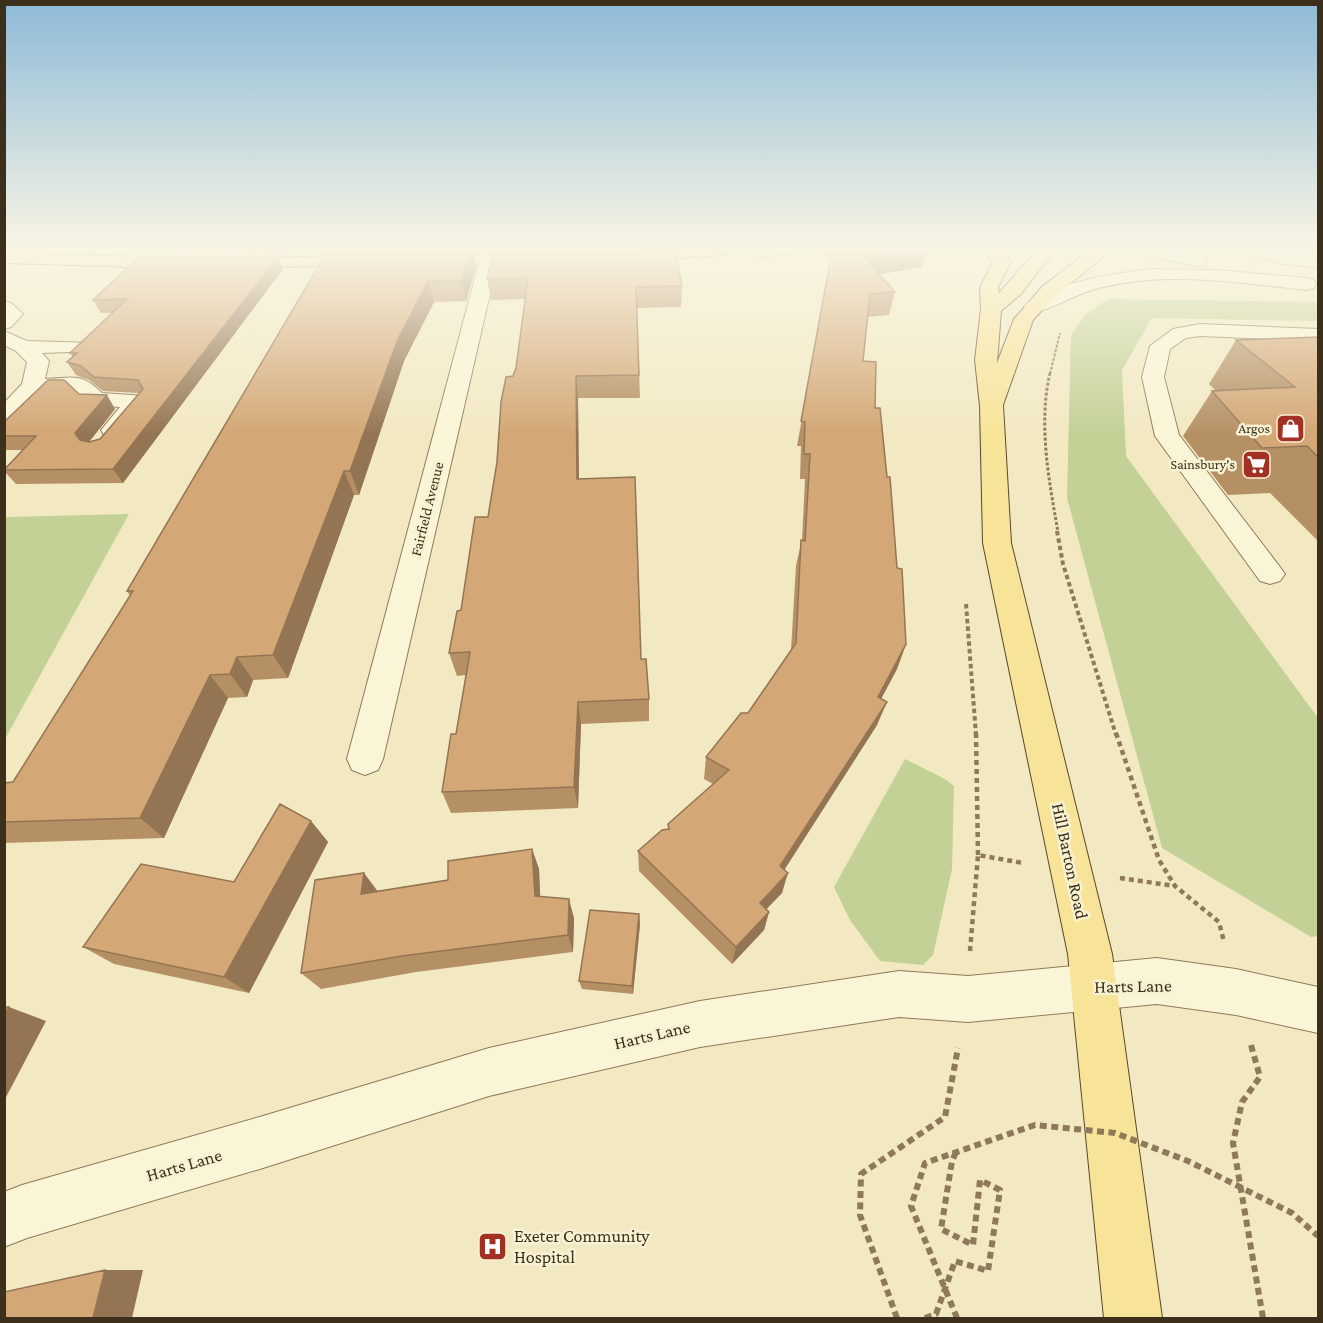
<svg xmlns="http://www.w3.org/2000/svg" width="1323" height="1323" font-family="'Crimson Pro',serif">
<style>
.green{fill:#c3d196}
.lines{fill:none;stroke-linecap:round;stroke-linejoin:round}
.minor-casing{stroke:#8e7a58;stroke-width:2}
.major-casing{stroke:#5b472c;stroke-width:2}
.path-far4{stroke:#8e7a58;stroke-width:2;stroke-dasharray:3 1.5;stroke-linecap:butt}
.path-far3{stroke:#8e7a58;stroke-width:3;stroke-dasharray:3 2;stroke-linecap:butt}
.path-far2{stroke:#8e7a58;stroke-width:4;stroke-dasharray:4.5 3;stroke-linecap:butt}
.path-far1{stroke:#8e7a58;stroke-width:4.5;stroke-dasharray:5 4;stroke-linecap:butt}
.path{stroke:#8e7a58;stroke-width:6;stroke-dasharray:7 4.5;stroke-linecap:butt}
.minor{fill:#fbf5d7;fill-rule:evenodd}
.major{fill:#f8e498;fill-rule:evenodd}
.path-bridge{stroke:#8e7a58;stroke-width:6;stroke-dasharray:7 4.5;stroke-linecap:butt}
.wall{fill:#b59065}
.shaded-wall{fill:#947553}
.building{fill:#d3a776;stroke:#947553;stroke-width:1.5}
.labels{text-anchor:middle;stroke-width:5;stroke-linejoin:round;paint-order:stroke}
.far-poi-label{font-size:14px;fill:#3c301d;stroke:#f8f2d3;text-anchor:end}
.street-label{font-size:15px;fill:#3c301d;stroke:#f8f2d3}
.near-street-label{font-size:18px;fill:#3c301d;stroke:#f8f2d3}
.near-poi-label{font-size:18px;fill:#3c301d;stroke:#f8f2d3;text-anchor:start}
</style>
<rect width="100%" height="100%" fill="#f2e9c3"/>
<!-- green -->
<path class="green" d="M1108,299L1318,302V321L1152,318L1122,370L1126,456L1318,718V936L1311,937L1162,848L1067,498L1071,335L1084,316Z
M129,514L5,739V517Z
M905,759L945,779L954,786L952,869L933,955L923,965L880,961L850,920L834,887Z"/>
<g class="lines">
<defs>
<path id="minor" d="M133,250H152L134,267H122L119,263Z
M1135,250H1170L1204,257L1207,261L1204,265L1198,266L1138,254Z
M1245,250C1270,250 1293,255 1318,257V267L1283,264L1248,254Z
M489,254L495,255L498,259L383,759L378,770L365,775L352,770L347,759L480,259L483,255Z
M1155,269L1217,270L1307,278L1314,280L1316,284L1314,288L1307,290C1239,283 1166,270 1099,288C1076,294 1056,307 1034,313L1027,311L1024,307C1040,284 1128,271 1155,269Z
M4,301L11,303L23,314L11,327L4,329Z
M1200,324L1318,329V341L1200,336L1186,338L1170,349L1164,377L1179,435L1280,567L1285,574L1280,581L1270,584L1260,581L1155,436L1142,377L1150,346L1173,329Z
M4,331L27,341L93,343L96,347L93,351L42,353L49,361L45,379C75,378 80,372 102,393L146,396L149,401C139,417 125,440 104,435L101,430L120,407L88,405L74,391L39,392L12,423L4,425V403L22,384L27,362L16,351L4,345Z
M1157,958L1236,969L1318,987V1033L1236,1015L1157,1004L968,1022L899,1017L700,1047L489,1096L263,1168L27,1238L4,1247V1192L22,1185L263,1116L489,1048L700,1001L899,971L968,976Z"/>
<path id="major" d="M643,250H731L728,254L722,255L631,261L625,260L622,256L625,252Z
M984,250H1002L1011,262L998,287L999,293L1037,250H1055L1021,294L1001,311L997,363L1014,319L1043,286L1090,250H1108L1100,260L1057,294L1033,320L1003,405L1011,543L1112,954L1162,1318H1104L1068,954L983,543L980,406L975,360L981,309L980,287L993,262Z
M4,253L178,258L184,259L187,263L184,267L178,268L4,263Z
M538,253L544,254L547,258L544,262L430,265L424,264L421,260L424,256L430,255Z
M367,256L373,257L376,261L373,265L235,268L229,267L226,263L229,259L235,258Z"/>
</defs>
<!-- minor casing -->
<use href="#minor" class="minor-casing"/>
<!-- major casing -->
<use href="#major" class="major-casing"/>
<!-- path-far4 -->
<path class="path-far4" d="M755,258L835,250
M1050,374L1060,333"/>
<!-- path-far3 -->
<path class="path-far3" d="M1050,373C1038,424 1049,481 1058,532"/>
<!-- path-far2 -->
<path class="path-far2" d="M1057,531L1063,564L1116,735
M966,604L976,735"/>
<!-- path-far1 -->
<path class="path-far1" d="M976,733L978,855
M1116,733L1159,860L1175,886L1219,922L1224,942
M1120,878L1175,886
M970,951L978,855L1023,863"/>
<!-- path -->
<path class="path" d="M1251,1045L1260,1077L1242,1102L1233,1143L1263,1318
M897,1318L860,1215L861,1174L945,1117L958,1048
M925,1318L936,1314L955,1261L988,1271L1000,1190L980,1180L973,1245L941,1229L952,1161L957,1150"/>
<!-- minor -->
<use href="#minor" class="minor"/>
<!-- major -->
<use href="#major" class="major"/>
<!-- path-bridge -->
<path class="path-bridge" d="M957,1318L911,1206L925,1163L1035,1125L1115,1133L1188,1161L1292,1213L1318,1236"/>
</g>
<!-- wall -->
<path class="wall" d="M160,250H297L294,254L162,253Z
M328,250H675L682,286L681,307L637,308L640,398H578L579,479L641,659L649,699V721L581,724L578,808L451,813L442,792L456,734L466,675L457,676L449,653L488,517L513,376L516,368L525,299L491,300L487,279L494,251H473L476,267L466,301L434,302L404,361L359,495H354L288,678L253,680L247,697L228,698L164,838L4,843V783L13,782L130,596L127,591Z
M818,250H927L922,267L879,274L895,292L889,315L868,317L863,361L875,408L897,568L906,644L897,669L881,699L877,725L784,870L782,893L766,909L769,912L764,930L732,964L639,871L638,851L668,829V824L713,784L704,779L706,757L748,713L791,650L796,565L802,540L805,479H800L801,446H797L831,259Z
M278,257L283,269L123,483L16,484L4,471V469L23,450H4V422L79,394L115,409L89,442L100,439L139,393L103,391L89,380L76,375L67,362L73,357L70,353L113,313H101L93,300Z
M1318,337V541L1270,493L1228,495L1183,436L1212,391L1215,390L1209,384L1236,340Z
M311,821L328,842L249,993L114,964L83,947L234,882Z
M532,849L539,869L540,897L574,918L573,952L416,972L321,989L301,973L377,891L448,880Z
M639,914L640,924L633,994L582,989L579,981Z"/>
<!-- shaded-wall -->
<path class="shaded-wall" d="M471,250H472L476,267L466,301L462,280Z
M900,250H927L922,267L859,278L863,256Z
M278,257L283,269L123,483L113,469Z
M428,281L434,302L404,361L359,495L350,471L398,339Z
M576,376L578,398L579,502L577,479Z
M107,395L115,409L85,447L75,433Z
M344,471L354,495L288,678L273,655Z
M906,644L897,669L869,721L878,697Z
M237,657L253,680L247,697L230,674Z
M210,675L228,698L164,838L140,818Z
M578,702L581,724L578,808L574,787Z
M887,702L877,725L774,886L780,866Z
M311,821L328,842L249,993L224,977Z
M532,849L539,869L541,915L535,896Z
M364,873L379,893L361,894Z
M788,873L782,893L755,921L760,903Z
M569,899L574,918L573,952L568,935Z
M769,912L764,930L732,964L736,947Z
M639,914L640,924L633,994L632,986Z
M9,1007L46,1021L4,1101V1015Z
M105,1270H143L132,1318H93Z"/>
<!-- building -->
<path class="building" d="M328,250H471L462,280L428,281L398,339L350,471H344L273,655L237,657L230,674L210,675L140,818L4,822V783L13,782L133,591H127Z
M494,250H675L682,286L636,287L639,375L576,376L577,479L635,477L641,659H646L649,699L578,702L574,787L442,792L451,734H456L470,652L449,653L457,611L461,610L475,517H488L497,462L501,402L506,377L513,376L516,368L528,278L487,279Z
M841,250H900L863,256L895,292L870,294L863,361L876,362L875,408H880L887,477H890L897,568L902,569L906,644L878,697L887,702L780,866L788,873L760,903L769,912L736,947L638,851L662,830L669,829L668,824L729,770L706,757L741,713H748L796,643L801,540L805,541L810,454H804L805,422L801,421L832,251Z
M139,257H278L113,469L4,470L36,436H4V422L48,380H64L79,394L107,395L75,433L80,440L89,442L100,439L143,389L138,380L94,377L81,366L67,362L77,353H70L127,299L93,300Z
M1318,337V457L1307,446L1262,448L1212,391L1295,387L1236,340Z
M280,804L311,821L224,977L83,947L141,864L234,882Z
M532,849L535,896L569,899L568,935L402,956L301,973L315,880L364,873L361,894L448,880V861Z
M590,910L639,914L632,986L579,981Z
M4,1007H9L4,1015Z
M105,1270L93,1318H4V1292Z"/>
<!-- sky -->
<linearGradient id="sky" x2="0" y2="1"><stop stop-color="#8dbad7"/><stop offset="0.57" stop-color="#f9f5e4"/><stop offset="1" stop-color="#f9f5e4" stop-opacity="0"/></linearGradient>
<rect width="1323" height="435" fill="url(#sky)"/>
<!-- icons -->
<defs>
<symbol id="shop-square" viewBox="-11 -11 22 22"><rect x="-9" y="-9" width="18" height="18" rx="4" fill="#a23023" stroke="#f8f2d3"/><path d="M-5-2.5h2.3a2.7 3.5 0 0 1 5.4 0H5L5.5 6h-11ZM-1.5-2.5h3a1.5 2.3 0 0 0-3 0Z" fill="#fff"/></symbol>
<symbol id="supermarket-square" viewBox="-11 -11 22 22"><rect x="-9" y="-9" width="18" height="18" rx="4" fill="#a23023" stroke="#f8f2d3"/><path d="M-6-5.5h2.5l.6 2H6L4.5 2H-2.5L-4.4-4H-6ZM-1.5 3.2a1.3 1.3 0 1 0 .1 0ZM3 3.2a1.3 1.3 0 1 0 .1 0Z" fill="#fff"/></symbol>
<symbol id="hospital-square" viewBox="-11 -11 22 22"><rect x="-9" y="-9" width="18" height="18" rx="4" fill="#a23023" stroke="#f8f2d3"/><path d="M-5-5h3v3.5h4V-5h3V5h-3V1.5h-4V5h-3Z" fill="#fff"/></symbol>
</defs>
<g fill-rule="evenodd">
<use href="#shop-square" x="1274" y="412" width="33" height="33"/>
<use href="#supermarket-square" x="1240" y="448" width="33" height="33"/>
<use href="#hospital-square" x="476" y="1230" width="33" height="33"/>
</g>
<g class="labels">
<!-- far-poi labels -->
<g class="far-poi-label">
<text x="1270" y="433">Argos</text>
<text x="1235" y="469">Sainsbury's</text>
</g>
<!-- street labels -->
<g class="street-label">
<text transform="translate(427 509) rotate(-76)" y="5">Fairfield Avenue</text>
</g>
<!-- near-street labels -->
<g class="near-street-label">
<text transform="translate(1070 861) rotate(78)" y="6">Hill Barton Road</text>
<text transform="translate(1133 986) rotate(-1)" y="6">Harts Lane</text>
<text transform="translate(652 1035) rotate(-13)" y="6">Harts Lane</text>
<text transform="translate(184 1165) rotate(-16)" y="6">Harts Lane</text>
</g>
<!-- near-poi labels -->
<g class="near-poi-label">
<text x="514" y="1242">Exeter Community<tspan x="514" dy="21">Hospital</tspan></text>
</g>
</g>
<!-- border -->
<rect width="1323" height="1323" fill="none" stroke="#3c301d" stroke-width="12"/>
</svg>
